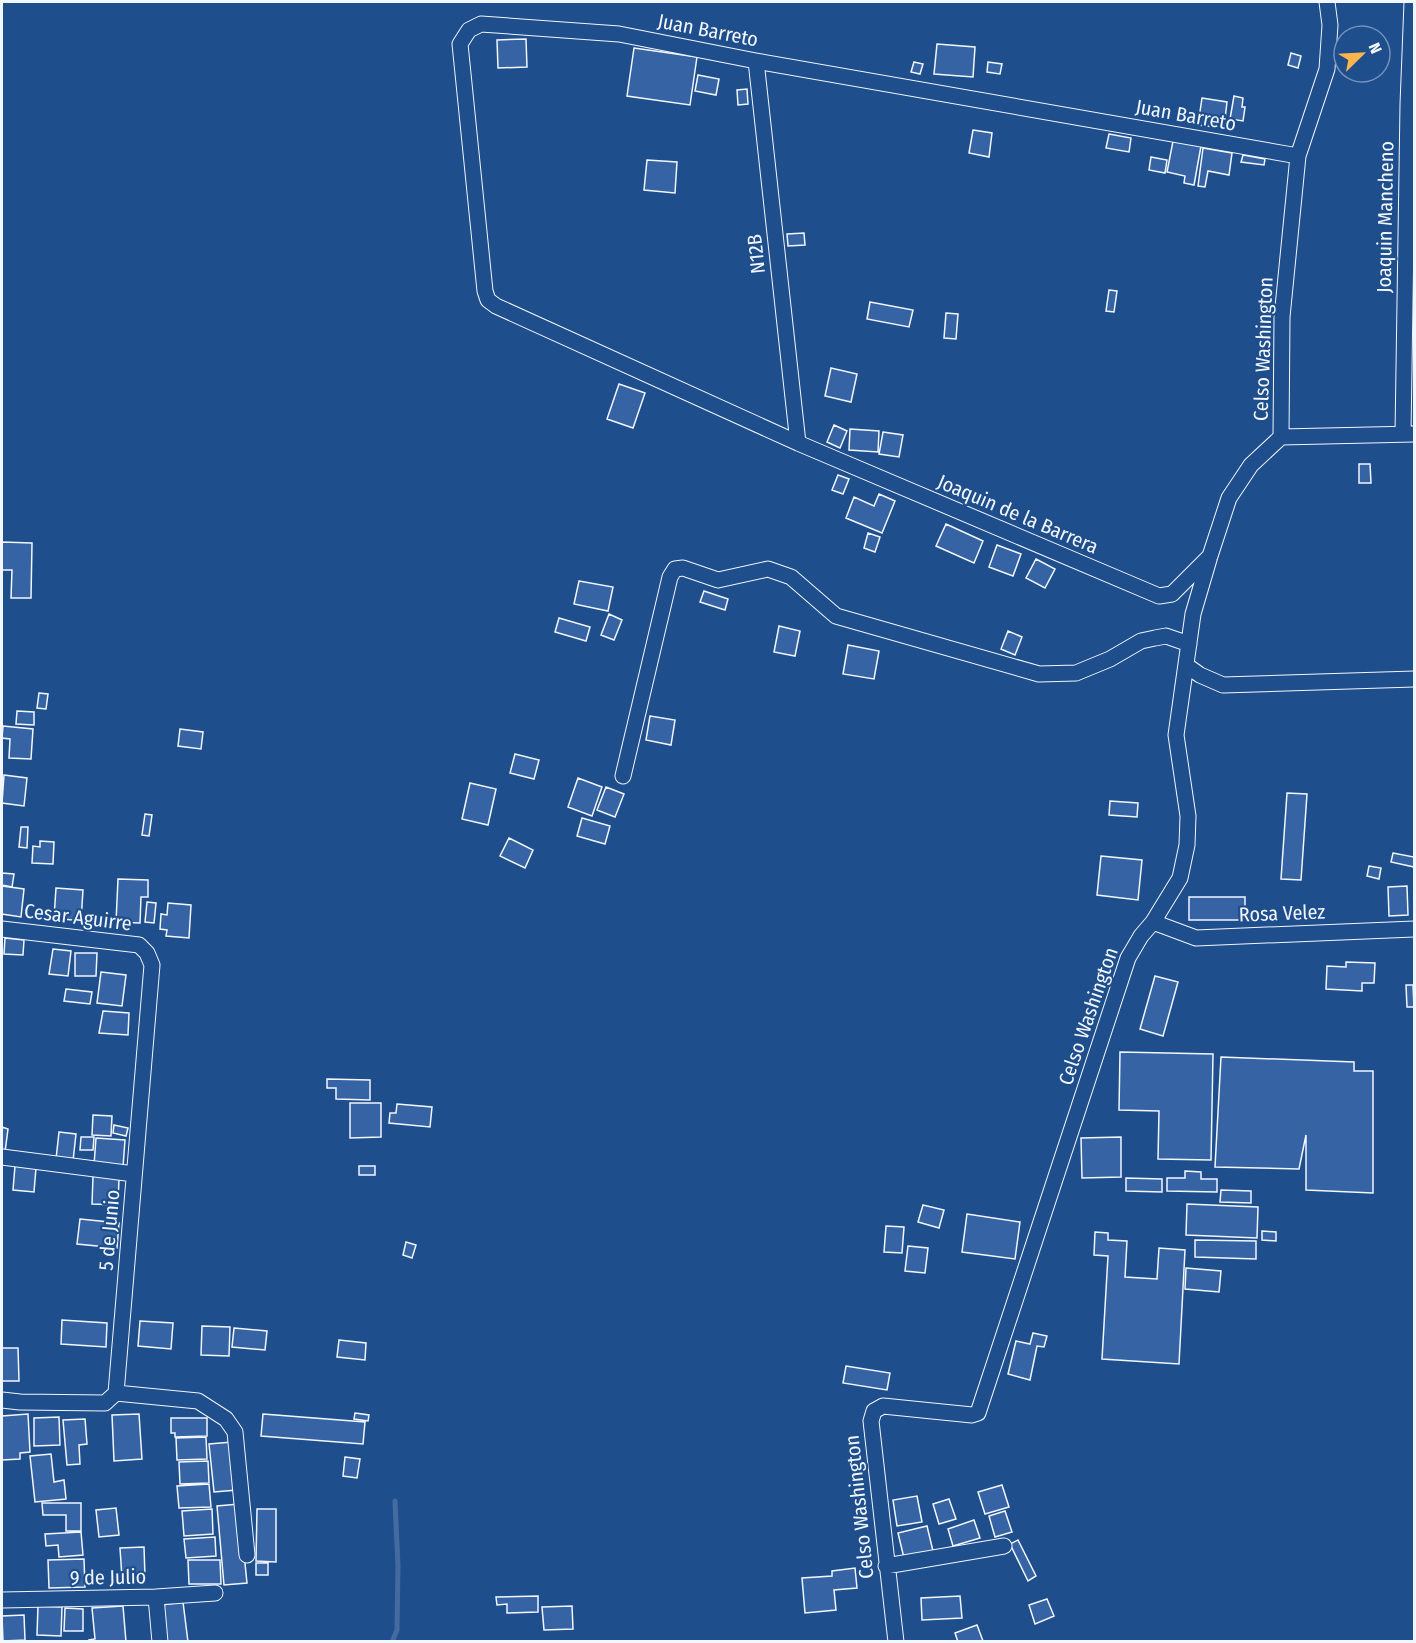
<svg xmlns="http://www.w3.org/2000/svg" width="1416" height="1643" font-family="'Fira Sans Condensed',sans-serif">
<style>
.lines{fill:none;stroke-linecap:round;stroke-linejoin:round}
.stream{stroke:#446ba0;stroke-width:5}
.building{fill:#3563a3;stroke:#f2f6ff;stroke-width:1.5}
.minor-casing{stroke:#f2f6ff;stroke-width:17}
.minor{stroke:#1f4e8c;stroke-width:15}
.labels{text-anchor:middle;stroke-width:4.5;stroke-linejoin:round;paint-order:stroke}
.street-label{font-size:20px;fill:#f2f6ff;stroke:#1f4e8c}
</style>
<rect width="100%" height="100%" fill="#1f4e8c"/>
<g class="lines">
<!-- stream -->
<path class="stream" d="M392,1642L397,1630L398,1566L395,1501"/>
</g>
<!-- building -->
<path class="building" d="M526,39L527,67L498,68L497,40Z
M937,44L975,47L973,77L934,74Z
M634,48L697,57L690,105L627,96Z
M1291,53L1301,56L1298,68L1288,65Z
M914,62L923,64L920,74L911,72Z
M988,62L1002,64L1000,74L987,72Z
M698,75L719,79L716,95L695,91Z
M747,89L748,104L738,105L737,90Z
M1234,96L1243,98L1242,107H1245L1243,121L1230,119Z
M1202,98L1227,102L1224,128L1198,125Z
M973,130L992,133L989,157L969,153Z
M1109,134L1131,138L1129,152L1106,148Z
M1173,141L1201,146L1194,185L1184,183L1185,176L1167,172Z
M1203,148L1232,153L1229,175L1208,171L1205,187L1198,186Z
M1243,155L1265,159L1264,165L1241,162Z
M1151,157L1167,160L1165,173L1149,170Z
M647,160L677,162L675,193L644,190Z
M804,233L805,245L788,246L787,234Z
M1109,290L1117,291L1114,312L1106,311Z
M870,302L913,310L909,327L867,319Z
M946,313L958,314L956,339L944,338Z
M831,368L857,374L851,402L825,396Z
M619,384L645,393L633,428L607,419Z
M834,425L847,431L840,448L827,442Z
M850,429L879,431L878,452L849,450Z
M883,432L903,435L899,457L879,454Z
M1359,464H1370L1371,483H1359Z
M838,475L849,479L843,494L832,490Z
M879,494L895,501L882,533L846,518L854,497L874,506Z
M946,524L983,541L974,563L936,546Z
M868,533L880,537L875,552L864,548Z
M2,542L32,543L31,598H11L12,570H2Z
M997,545L1021,554L1013,576L989,567Z
M1036,559L1055,569L1045,588L1026,578Z
M579,581L613,587L608,611L574,604Z
M704,591L728,599L725,610L700,602Z
M609,614L622,620L614,640L601,635Z
M559,618L590,627L586,641L555,632Z
M779,626L800,631L795,656L774,652Z
M1008,631L1022,637L1015,655L1001,649Z
M848,645L879,651L874,679L843,674Z
M39,693L48,694L46,709L37,708Z
M17,711L34,712V725L16,724Z
M650,716L675,720L671,745L646,740Z
M3,726L33,729L31,759L9,758L10,739L2,738Z
M180,729L203,732L201,749L178,746Z
M515,754L539,760L534,779L510,773Z
M4,775L27,778L24,806L2,803Z
M578,778L602,787L592,816L568,807Z
M470,783L496,789L488,825L462,819Z
M606,787L624,794L615,817L597,810Z
M1287,793L1307,794L1301,880L1281,879Z
M1110,801L1138,803L1137,817L1109,815Z
M145,814L152,815L149,836L142,835Z
M582,818L610,826L605,844L577,836Z
M21,827H28L27,848L19,847Z
M509,838L533,850L525,868L500,856Z
M40,841L54,842L53,864L32,863L33,846L40,847Z
M1393,853L1414,857V867L1391,862Z
M1101,856L1142,860L1138,900L1097,895Z
M1369,866L1381,868L1379,879L1367,876Z
M2,873L14,874L12,887L2,885Z
M118,879L148,880V897H141L140,923L116,922Z
M2,886L24,889L21,917L2,914Z
M1407,886L1408,915L1389,916L1388,887Z
M56,888L83,890L81,921L54,918Z
M1189,897H1245V920H1189Z
M147,902L156,903L154,923L145,922Z
M168,903L191,905L189,938L166,936L167,930L160,929L161,914L167,915Z
M5,938L24,940L23,955L4,954Z
M53,949L71,951L68,976L49,974Z
M75,953H97L96,976H75Z
M1346,962L1375,963L1374,983H1362V991L1326,989L1327,966L1346,967Z
M101,972L126,975L122,1006L97,1003Z
M1155,976L1178,982L1163,1036L1140,1029Z
M1406,985H1413L1414,1007H1407Z
M66,989L92,992L90,1004L64,1001Z
M103,1011L129,1013L128,1035L99,1033Z
M1120,1052L1213,1054L1211,1160L1158,1159L1159,1111L1119,1110Z
M1221,1057L1354,1062V1071H1373V1193L1306,1190V1135L1299,1169L1215,1167Z
M327,1079L370,1080V1100L336,1099V1088H327Z
M350,1103H381V1137L350,1138Z
M397,1104L432,1107L430,1127L389,1123L390,1113H396Z
M93,1115L112,1116L111,1136L92,1135Z
M114,1125L128,1128L126,1136L113,1133Z
M2,1127L8,1129L5,1152H2Z
M59,1132L76,1134L73,1161L56,1159Z
M81,1137H94L93,1150H80Z
M1121,1137V1177L1082,1178L1081,1138Z
M96,1138L125,1140L123,1167L94,1165Z
M15,1166L36,1168L34,1192L13,1190Z
M359,1166H375V1175H359Z
M1185,1171L1201,1172V1179H1217V1192L1167,1191V1178H1185Z
M93,1176L119,1178L118,1205L92,1204Z
M1126,1178L1162,1179V1192L1126,1191Z
M1221,1190L1251,1191V1203L1220,1202Z
M1187,1204L1258,1207L1257,1238L1186,1235Z
M923,1205L944,1210L939,1228L918,1222Z
M967,1214L1020,1222L1015,1259L962,1252Z
M80,1219L119,1223L117,1248L77,1244Z
M886,1226L904,1227L902,1253L884,1252Z
M1262,1231L1276,1232V1241L1262,1240Z
M1095,1232L1108,1233V1240L1127,1241L1125,1277L1157,1279L1159,1248L1185,1250L1179,1364L1102,1359L1108,1256L1094,1255Z
M1195,1240L1256,1241V1259L1195,1257Z
M406,1242L416,1245L412,1258L403,1255Z
M908,1246L928,1248L925,1273L905,1271Z
M1186,1268L1221,1271L1219,1292L1185,1289Z
M62,1320L107,1323L106,1347L61,1344Z
M140,1321L173,1323L171,1349L138,1346Z
M202,1326L230,1327L229,1356L201,1355Z
M234,1328L267,1331L265,1350L232,1347Z
M1033,1333L1047,1336L1044,1347L1037,1346L1030,1380L1008,1374L1016,1341L1030,1344Z
M339,1340L366,1343L365,1360L337,1357Z
M2,1348H18L19,1381H2Z
M846,1366L890,1373L887,1390L843,1383Z
M355,1413L369,1415L368,1421L354,1419Z
M28,1414L30,1452L20,1453V1459L2,1460V1416Z
M139,1414L142,1459L114,1461L112,1415Z
M263,1414L365,1422L363,1444L261,1436Z
M59,1417L60,1445L34,1446V1418Z
M171,1418H207V1436L175,1437V1433H171Z
M85,1419L87,1444L79,1445L80,1464L67,1465L63,1420Z
M206,1437L207,1459L177,1460L176,1438Z
M232,1442L237,1490L214,1492L209,1444Z
M51,1454L54,1482L64,1480L66,1499L35,1502L30,1456Z
M345,1457L360,1459L357,1478L343,1476Z
M208,1461L209,1483L180,1484L179,1462Z
M209,1484L211,1507L179,1508L177,1486Z
M1002,1485L1009,1507L985,1514L978,1492Z
M917,1496L922,1522L897,1526L893,1500Z
M949,1499L956,1519L939,1524L933,1504Z
M42,1503H81V1531H66V1515H43Z
M239,1504L247,1583L224,1585L217,1506Z
M116,1508L119,1535L99,1537L96,1510Z
M212,1509L213,1534L184,1536L182,1511Z
M257,1509H276V1562L256,1561Z
M1005,1511L1012,1532L995,1537L989,1516Z
M974,1520L980,1538L953,1546L948,1529Z
M927,1526L933,1551L904,1558L898,1533Z
M81,1532L83,1555L59,1557L58,1545L46,1546L45,1534Z
M215,1537L216,1556L186,1558L184,1539Z
M1018,1540L1036,1576L1028,1581L1010,1544Z
M144,1547L145,1577L122,1578L120,1548Z
M84,1559L85,1587L49,1588L48,1560Z
M188,1560H220L221,1584H189Z
M256,1563H268V1575H256Z
M855,1568L857,1588L834,1590L836,1610L805,1613L802,1578L832,1576V1571Z
M538,1596V1612L507,1613V1604L497,1605L496,1597Z
M960,1596L962,1618L922,1620L921,1598Z
M1047,1599L1054,1616L1035,1624L1029,1605Z
M183,1602L188,1642H166L162,1605Z
M38,1606L62,1607L61,1636L37,1635Z
M123,1606L126,1642H89V1640L95,1639L92,1608Z
M572,1606L573,1629L544,1630L542,1607Z
M65,1608L83,1609V1631H64Z
M24,1615L25,1640L3,1641L2,1616Z
M977,1625L983,1641L958,1642L955,1633Z"/>
<g class="lines">
<defs>
<path id="minor" d="M756,61L798,443
M1403,434L1408,104L1412,2
M1281,437L1414,434
M1210,556L1172,594L1159,596L798,443L496,306L488,300L485,291L460,44L469,30L481,24L619,34L756,61L1298,156
M1186,665L1200,675L1223,685L1414,679
M623,776L670,577L675,569L683,568L718,580L768,569L791,577L836,616L1039,674L1076,673L1110,659L1141,641L1155,638L1166,636L1189,644
M1153,922L1196,938L1414,929
M2,929L139,945L147,953L152,965L116,1393L105,1403L20,1402L2,1400
M2,1157L134,1174
M116,1393L198,1401L226,1419L235,1432L247,1555
M886,1566L1004,1546
M156,1597L160,1642
M2,1600L156,1597L215,1593
M896,1642L871,1421L874,1411L883,1406L972,1415L978,1413L1128,958L1141,936L1153,922L1180,878L1187,845L1188,816L1176,735L1193,614L1210,556L1229,498L1251,465L1281,437L1282,317L1298,156L1327,69L1330,25L1327,2"/>
</defs>
<!-- minor casing -->
<use href="#minor" class="minor-casing"/>
<!-- minor -->
<use href="#minor" class="minor"/>
</g>
<g class="labels">
<!-- street labels -->
<g class="street-label">
<text transform="translate(708 30) rotate(11)" y="7">Juan Barreto</text>
<text transform="translate(1186 115) rotate(10)" y="7">Juan Barreto</text>
<text transform="translate(1385 217) rotate(-89)" y="7">Joaquin Mancheno</text>
<text transform="translate(756 254) rotate(-96)" y="7">N12B</text>
<text transform="translate(1263 349) rotate(-88)" y="7">Celso Washington</text>
<text transform="translate(1018 514) rotate(23)" y="7">Joaquin de la Barrera</text>
<text transform="translate(1282 913) rotate(-2)" y="7">Rosa Velez</text>
<text transform="translate(78 917) rotate(7)" y="7">Cesar Aguirre</text>
<text transform="translate(1088 1016) rotate(-71)" y="7">Celso Washington</text>
<text transform="translate(109 1230) rotate(-85)" y="7">5 de Junio</text>
<text transform="translate(859 1507) rotate(-96)" y="7">Celso Washington</text>
<text transform="translate(108 1577) rotate(-1)" y="7">9 de Julio</text>
</g>
</g>
<!-- border -->
<rect width="1416" height="1643" fill="none" stroke="#f2f6ff" stroke-width="6"/>
<!-- north arrow -->
<g transform="translate(1362 54) rotate(66)"><circle r="28" fill="#1f4e8c" stroke="#7391ba" stroke-width="1.5"/>
<path d="M0-4.5L10 22L0 15L-10 22Z" fill="#ffb74d"/>
<text y="-9" font-size="16" font-weight="bold" text-anchor="middle" fill="#f2f6ff">N</text>
</g>
</svg>
